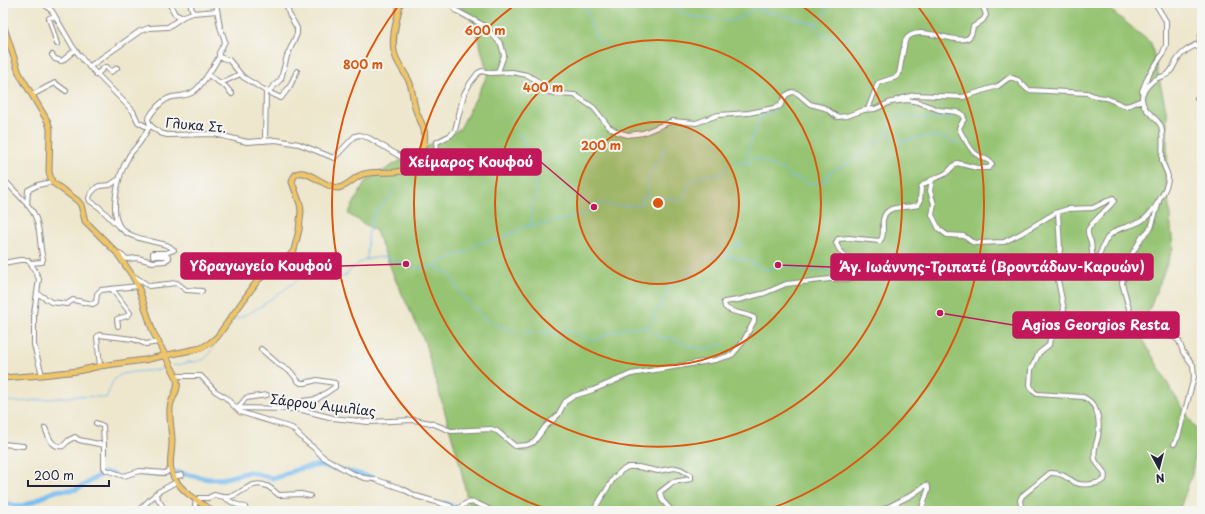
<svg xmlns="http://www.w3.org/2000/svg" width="1205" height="514" font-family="'Playpen Sans',sans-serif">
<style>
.green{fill:#96c473;stroke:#5c7357}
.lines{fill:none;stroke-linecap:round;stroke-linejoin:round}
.stream{stroke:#7abdf0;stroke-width:1}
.river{stroke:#7abdf0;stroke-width:5}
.minor-casing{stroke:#888484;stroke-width:6}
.major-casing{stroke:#888484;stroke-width:7}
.minor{stroke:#fff;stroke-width:4}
.major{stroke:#eec569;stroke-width:5}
.ring{fill:none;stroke:#de560e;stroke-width:2}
.labels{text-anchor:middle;stroke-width:4;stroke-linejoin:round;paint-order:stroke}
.street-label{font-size:13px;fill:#22223b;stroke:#f6f6f2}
.centre{fill:#de560e;stroke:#f6f6f2;stroke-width:2}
.ring-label{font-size:12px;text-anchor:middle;font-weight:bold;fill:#de560e;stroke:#f6f6f2;stroke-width:4;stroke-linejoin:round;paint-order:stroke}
.leader{fill:none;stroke:#c2185b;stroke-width:1.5}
.callout-dot{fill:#c2185b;stroke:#f6f6f2;stroke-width:1.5}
.callout{fill:#c2185b;stroke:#c2185b;stroke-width:1.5}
.callout-label{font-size:14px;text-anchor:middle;font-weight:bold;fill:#fff}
</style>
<rect width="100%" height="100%" fill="#f6f6f2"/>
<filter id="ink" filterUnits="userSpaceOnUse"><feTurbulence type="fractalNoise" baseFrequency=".025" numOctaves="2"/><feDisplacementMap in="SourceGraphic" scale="8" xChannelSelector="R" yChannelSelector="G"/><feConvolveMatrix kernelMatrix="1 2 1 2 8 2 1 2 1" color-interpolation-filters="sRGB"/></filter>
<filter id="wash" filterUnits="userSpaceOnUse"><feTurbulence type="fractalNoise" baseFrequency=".012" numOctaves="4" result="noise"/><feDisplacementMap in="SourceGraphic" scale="16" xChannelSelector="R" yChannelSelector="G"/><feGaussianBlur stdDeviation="0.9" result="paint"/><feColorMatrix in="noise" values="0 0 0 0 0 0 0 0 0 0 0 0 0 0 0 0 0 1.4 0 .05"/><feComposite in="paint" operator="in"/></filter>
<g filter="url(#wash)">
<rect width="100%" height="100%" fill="#eee7cd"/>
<!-- green -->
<path class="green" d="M457,3H1102L1151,43L1167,114V186L1173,248L1140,334L1173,393L1198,432L1192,474L1179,511H470L459,461L424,340L396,281L376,231L348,214L366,181L410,155L460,129L488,74L474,24Z"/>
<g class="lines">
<!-- stream -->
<path class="stream" d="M584,3C585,8 588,13 590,18C592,23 589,20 591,25C593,35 600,46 611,47
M667,3L677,10L693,17L734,21L753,10H761L769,13L779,14L814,24H817L825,13L829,3
M765,3L766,10V11
M816,24C820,43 841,33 853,40
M519,133L527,149L531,164L536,168L538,172L535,185L534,200L530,206L532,213L531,226
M887,133L896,139L905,141L920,137L938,136L949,139L954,142L960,143
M744,162C749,156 749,145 752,138C755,130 759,124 761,117L776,110
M647,195L648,180L656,163L660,161L665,147
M724,256L729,249L742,243
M367,259L368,233L371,229C367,207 396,200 395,186
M433,266L448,273L453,278L460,294L486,320L509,330L519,332L556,333L568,330L593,341L613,332L619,331L625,328L643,327L651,324L654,314L662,304L664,295L666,294L671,283L687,277L689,272L695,266L703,260L718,255L744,259L764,269L790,266L807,271L828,270L835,273
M235,320L260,307L299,279L306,277L328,278L341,277L345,276L356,265L364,260L380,257H385L408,266L424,269L433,266L446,259L466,252L474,246L482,242L501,239L508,235L523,227L537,225L563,220L589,212L598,203H601L615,206L640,205L642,203L643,196H649L657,199L673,198L678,202C687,197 686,184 695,179C706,172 716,177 725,172C726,170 726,167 727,165C731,157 743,164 749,164L750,160L754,158C765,160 774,169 783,169L789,176L793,178L802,179L808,183H812L826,181L828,173L854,160L873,143L878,142L888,132L895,118L897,116H907L931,119L954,117
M645,327L648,331L659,337L677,340L685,345L703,349L724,344
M173,365C180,366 184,363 190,362C205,361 208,359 214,344
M3,401L18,402L79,396C88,397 97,396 106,398C109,393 110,384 115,379C121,370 148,372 157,370C160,370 163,368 166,367"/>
<!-- river -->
<path class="river" d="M141,473L163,475L175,472L208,479H222L249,472L272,478L279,477L298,469L320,465L374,478
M3,501C24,514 37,497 56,491C62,489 73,491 77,489C86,485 95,477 104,473L114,474
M445,503L462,511"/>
</g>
</g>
<g filter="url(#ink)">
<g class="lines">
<defs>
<path id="minor" d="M43,3L52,11L73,47L84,61L133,111L138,122L149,128
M169,3L175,14L181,17
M190,3L193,13
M216,3L220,27L225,41L219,53V57L229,60L243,77L266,91L265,141
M451,3L455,10L483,25L501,44L504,55L498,72
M55,16L49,18L57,44
M1199,43L1202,31
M1195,45L1202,50
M52,55L55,59L62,61L75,50
M89,67L140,31L149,28L168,27L184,16L193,13L217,11
M96,75L105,67H107L111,72L117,68
M208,75L225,86L232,94
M221,83L240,74
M266,91L281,98L290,86L297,71
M1142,91L1148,76L1162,55L1166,45V21L1155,3
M268,92L281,79L287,56L297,34V28L289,14L286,3
M32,95L55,83L66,91
M1197,98L1202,93
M896,100L914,95L963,97L998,86L1010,77L1018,80L1028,90L1087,93L1097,97L1106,98L1125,106L1130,105L1142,100
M868,109L878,83L896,77L899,74L905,41C915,21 957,46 968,38C972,36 972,31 973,27L983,20L986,15L984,9L979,3
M150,125L160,133L167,135L215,134L247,142L276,140L299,144L334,158L355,136L360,135L369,138L413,164
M150,125L148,119C152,111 163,99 172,97C180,96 187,96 193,92C201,87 214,66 219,57
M3,178C12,190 30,204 35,216C41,230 39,245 43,259L42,262L31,263
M119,179L110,185L99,186L96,188L91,193L89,198L90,201L99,207L119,227
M932,180L930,191L934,204L932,215L939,229L947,235L964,236L972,242L977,243L1004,242L1020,234L1055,213L1068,209L1093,208L1113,198L1114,201C1108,209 1089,224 1088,230C1087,235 1090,238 1091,242C1092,249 1092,255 1093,262V264L1095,265C1100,256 1102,245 1108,237C1116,227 1131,227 1141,221C1151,216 1168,189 1168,178C1168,171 1163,167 1162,160C1162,149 1164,137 1161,126C1156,116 1143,112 1142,99C1141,92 1151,81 1158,78C1162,76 1166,76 1169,73C1173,69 1174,64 1177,60C1182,52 1193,45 1202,43
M1159,202L1151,228L1142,237L1128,261L1122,283L1130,312L1134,330L1135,333L1142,334L1162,333L1174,337L1179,341L1183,352L1193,365L1194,377L1178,437L1174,444
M27,205L28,190L38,185L52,182
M118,253L127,259L137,258L153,262L165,261L169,258L167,256H153V253H166L174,250L169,246C155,241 130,239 121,228C108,213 119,173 128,158C130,153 134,150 137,146C143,139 146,132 150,125
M3,263L20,260H27L31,263L39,279L34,313V345L42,375
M132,275L149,286L177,283L186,290L202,291
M112,289L130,313L127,316L117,319L118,326
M37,293L51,302L67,304L73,300L93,304L96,302L97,294L101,290L138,286
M261,349L278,364L291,372L298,381L301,383H305L317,380L335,383V387L317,399L303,401L300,410
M100,366L97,337L99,335L133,339L146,344L159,342
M176,376H201L215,391L225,397L240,412L292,428L305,441L314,448L323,457L349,472L364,478L374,479L403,489L416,496L450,506L454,511
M236,408L291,409L302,410L333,418L368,422L414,420L431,423L451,431L491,429L497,431L515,446L527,445L534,442L545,427L558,415L565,402L574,396L593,390L631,374L715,360L732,355L743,342L754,321V318C745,312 732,314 725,307L724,302L738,300L765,293L786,284L830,279H847L851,278L855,274V269L839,249L836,243L838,239L849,238L880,241C885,236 882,227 883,220C886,203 906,209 918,205L920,202L921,187C927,180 937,178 945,174C950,171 952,166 957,163L977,168H989L992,164C988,158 982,159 976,154C972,152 960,132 959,128L964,119L963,115L957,112L939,110L918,102L908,100L891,102L875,109L864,110L847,116L837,117L825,108L810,104L797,93L792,92L786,95L780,106L774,108L749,113L718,115L696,123L672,121L643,133L628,135L617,132L609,127L594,108L575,95L558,94L546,91L543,89L536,80L527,75L512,72L490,73L482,71L478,73L471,82L464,94L455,130L451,135L437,142C436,146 437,151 435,155C431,166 411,175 400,171
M238,408L246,398L267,395
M96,423L103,426L104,445
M45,428C49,437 51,448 63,446L69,440L75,437L79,440L104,445V467L106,470L124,476L140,471L165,473L171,469
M3,444L23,446
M173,477L182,475
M155,494L163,507L160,511
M225,498L235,504L245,507L246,511
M197,501L199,498H208L214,495C219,496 224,498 229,497C243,494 251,479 267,486C271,488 275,492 279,495L301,494L310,496
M138,511L158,492L176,482
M194,511L196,500
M457,511C468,496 479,504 492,511
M593,511L614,478L621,471L628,467H638L658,471L675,468L680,469L691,475V479L673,482L660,492L662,500L672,511
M880,511L910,496L926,485L928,487V490L921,511
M1022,511L1020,500L1022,496L1050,473C1061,472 1067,478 1076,483C1083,486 1098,484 1104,480C1108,471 1097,467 1095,459C1093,452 1096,444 1098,437C1100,422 1099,404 1083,397L1037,394L1033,391L1030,385L1031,369L1039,353L1049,345L1051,333L1064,310L1057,275L1060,248L1058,212"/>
<path id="major" d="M3,24L19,73L48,122L50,129L49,172L52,182L78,201L81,205L85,221L117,253L132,275L138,286L153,332L176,376C181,391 171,396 170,408C169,420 172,431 172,442C172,451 169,462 171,470C175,488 198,501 212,511
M3,378L42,375L78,371L100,366L144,360L201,348L210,343L217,337L258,280L288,258L294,250L299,230L301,211L300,204L292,182C297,158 323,188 338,188C348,187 354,176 364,174C379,169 398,177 411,166C421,157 428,139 423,127C421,120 416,114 415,107C412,98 413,89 409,81C404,70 396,63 394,51C391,35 398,18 400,3"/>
</defs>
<!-- minor casing -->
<use href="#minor" class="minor-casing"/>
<!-- major casing -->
<use href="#major" class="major-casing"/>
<!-- minor -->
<use href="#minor" class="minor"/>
<!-- major -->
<use href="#major" class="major"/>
</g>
</g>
<!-- distance rings -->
<circle cx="658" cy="203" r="81" fill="#de560e" fill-opacity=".12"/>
<g class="ring">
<circle cx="658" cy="203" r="81"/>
<circle cx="658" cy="203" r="163"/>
<path d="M798 3A244 244 0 1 1 518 3"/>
<path d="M549 510A326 326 0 0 1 399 5M917 5A326 326 0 0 1 767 510"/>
</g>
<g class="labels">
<!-- street labels -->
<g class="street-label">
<text transform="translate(196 125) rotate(5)" y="5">Γλυκα Στ.</text>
<text transform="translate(323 405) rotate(7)" y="5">Σάρρου Αιμιλίας</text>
</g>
</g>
<circle cx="658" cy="203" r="6" class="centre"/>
<g class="ring-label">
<text x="485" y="35">600 m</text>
<text x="363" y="69">800 m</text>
<text x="543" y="92">400 m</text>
<text x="601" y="150">200 m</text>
</g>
<!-- callouts -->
<path class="leader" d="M594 207L541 162M406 264L341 266M778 265L831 267M940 313L1013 325"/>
<g class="callout-dot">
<circle cx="594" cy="207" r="4"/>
<circle cx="406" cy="264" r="4"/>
<circle cx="778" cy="265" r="4"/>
<circle cx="940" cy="313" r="4"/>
</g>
<g class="callout">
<rect x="401" y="149" width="140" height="26" rx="4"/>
<rect x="181" y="253" width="160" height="26" rx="4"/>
<rect x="831" y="254" width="322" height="26" rx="4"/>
<rect x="1013" y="312" width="166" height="26" rx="4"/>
</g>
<g class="callout-label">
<text x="471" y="167">Χείμαρος Κουφού</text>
<text x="261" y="271">Υδραγωγείο Κουφού</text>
<text x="992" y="272">Άγ. Ιωάννης-Τριπατέ (Βροντάδων-Καρυών)</text>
<text x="1096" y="330">Agios Georgios Resta</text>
</g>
<!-- margin -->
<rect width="1205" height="514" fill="none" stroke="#f6f6f2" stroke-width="16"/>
<!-- north arrow -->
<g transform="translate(1159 468) rotate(173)" stroke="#f6f6f2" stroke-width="3" paint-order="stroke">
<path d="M0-3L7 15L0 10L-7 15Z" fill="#22223b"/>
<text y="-6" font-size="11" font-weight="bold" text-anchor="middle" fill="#22223b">N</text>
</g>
<!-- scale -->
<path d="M28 480v6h81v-6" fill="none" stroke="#22223b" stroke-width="2"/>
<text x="34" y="480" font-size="12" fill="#22223b" stroke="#f6f6f2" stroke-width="3" paint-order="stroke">200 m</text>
</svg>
